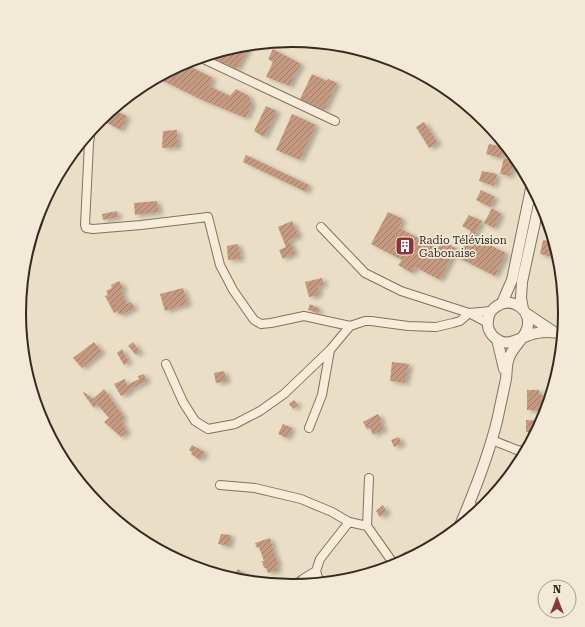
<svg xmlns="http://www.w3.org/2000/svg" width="585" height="627" font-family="'Roboto Serif',serif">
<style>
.building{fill:url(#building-hatch);filter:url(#shadow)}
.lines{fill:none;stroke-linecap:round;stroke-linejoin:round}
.minor-casing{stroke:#84715e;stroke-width:10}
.tertiary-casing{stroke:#84715e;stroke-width:12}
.minor{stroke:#f6ecd9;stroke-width:8}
.tertiary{stroke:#f6ecd9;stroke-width:10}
.labels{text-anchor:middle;stroke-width:3.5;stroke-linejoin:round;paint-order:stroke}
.poi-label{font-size:11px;fill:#362a20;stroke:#f2e9d6;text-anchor:start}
.rim{fill:none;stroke:#362a20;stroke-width:2}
</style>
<defs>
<pattern id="building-hatch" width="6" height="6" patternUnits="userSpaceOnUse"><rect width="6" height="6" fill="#c59a80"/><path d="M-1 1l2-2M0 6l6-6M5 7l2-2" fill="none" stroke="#a17e68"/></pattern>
<filter id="shadow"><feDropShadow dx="4" dy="2" stdDeviation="2" flood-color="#0004"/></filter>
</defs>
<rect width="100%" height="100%" fill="#eadec7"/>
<!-- building -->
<path class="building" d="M250,44L237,69L207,55L239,45Z
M273,49L301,64L296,74L295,73L290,86L266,77L273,62L268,59Z
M183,63L213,78L209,86L230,96L236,89L249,96L252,105L246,118L202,100L157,78Z
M312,74L327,81L328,79L337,83L324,110L300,99Z
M266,106L277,111L264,137L254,131Z
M113,110L127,116L121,130L107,123Z
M292,114L316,125L300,160L276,150Z
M424,122L438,143L429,148L416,127Z
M177,130L178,147L162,148L163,131Z
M489,144L504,147L501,158L486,154Z
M246,155L309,185L306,192L243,162Z
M504,158L514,161L510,176L500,174Z
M482,171L497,174L494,186L479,181Z
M481,190L495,197L490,207L476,200Z
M157,201L159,212L135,215L134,203Z
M492,208L501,214L494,228L484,223Z
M117,211L118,217L103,220L102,214Z
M388,212L403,219L399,228L438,248L442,241L461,251L471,231L462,226L469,215L482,221L473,237L506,253L495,276L453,255L440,280L415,267L412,273L398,265L402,260L371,244Z
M292,221L299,236L289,240L295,253L283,259L279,250L286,247L278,227Z
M543,240L556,243L560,259L540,254Z
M238,244L241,259L228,260L227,246Z
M322,278L324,285L318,286L319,293L316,296L309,297L305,282Z
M119,281L124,289L121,291L127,304L131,302L135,308L121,315L117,311L114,313L105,296L108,295L106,291L112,288L111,285Z
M183,288L188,304L165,311L160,294Z
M310,304L320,309L318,313L308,310Z
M94,342L102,352L82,368L73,358Z
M133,342L140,352L136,355L128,346Z
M122,349L129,362L124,365L117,353Z
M392,362L409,364L405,383L390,381Z
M224,371L227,381L216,383L214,373Z
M144,374L147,381L129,390L130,391L121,396L114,384L125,379L127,385L139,379L138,376Z
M104,389L124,417L121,420L127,432L121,437L104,422L109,418L97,404L94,408L83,393L84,392L93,399Z
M527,390H539V395H543L541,411L527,410Z
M294,400L298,405L293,409L289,404Z
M378,414L382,420L380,421L384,429L373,435L370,428L367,429L363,422Z
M526,420L544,421L538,432H526Z
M283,424L292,428L287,438L278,434Z
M399,437L402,444L394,447L391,440Z
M192,445L205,452L200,460L191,454L192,452L189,450Z
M383,505L387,512L380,517L376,511Z
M221,534L231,535L229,546L218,544Z
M270,538L275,557H276L278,563L276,565L278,570L268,573L266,568H264L262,561H264L259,547L257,548L255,543Z
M406,551L410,558L401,564L397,559Z
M238,569L257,584L243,582L233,575Z"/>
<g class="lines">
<defs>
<path id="minor" d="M199,57L335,121
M91,130L89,143L85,225L86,228L93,229L141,225L208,217L220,265L233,290L254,320L261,324L271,323L304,316L350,326L365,321H371L408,326L436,327L453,323L460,321L469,313L491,311
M321,227L365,273L401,291L469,313L488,323
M166,364L183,402L195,421L208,429L235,424L260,411L284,394L330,350L350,326
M309,428L322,395L330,350
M492,440L517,450L528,451
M369,478L367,526L396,567
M220,485L255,488L301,499L332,512L349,522L367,526
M468,505L482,510
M193,568L204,571
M316,571L320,584
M293,587L303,579L316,571L320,559L349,522"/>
<path id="tertiary" d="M502,303L512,280L532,184
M523,309L521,298L522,282L540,199
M527,314L554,332
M497,339L504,369
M458,530C473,495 488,458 497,421C500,407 503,393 506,379C507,373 506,365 509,358C512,347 528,336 528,324C529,308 511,297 497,306C492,309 488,315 488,321C487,326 489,331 492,335C507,352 521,335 537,333C546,331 555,332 564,334"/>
</defs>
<!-- minor casing -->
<use href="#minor" class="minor-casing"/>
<!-- tertiary casing -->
<use href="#tertiary" class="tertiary-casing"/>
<!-- minor -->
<use href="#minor" class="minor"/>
<!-- tertiary -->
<use href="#tertiary" class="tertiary"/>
</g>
<!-- icons -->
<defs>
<symbol id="building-square" viewBox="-11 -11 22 22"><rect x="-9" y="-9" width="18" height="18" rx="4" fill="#8e3338" stroke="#f2e9d6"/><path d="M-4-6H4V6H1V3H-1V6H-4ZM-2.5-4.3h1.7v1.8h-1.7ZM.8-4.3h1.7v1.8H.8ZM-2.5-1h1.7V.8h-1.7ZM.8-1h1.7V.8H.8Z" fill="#fff"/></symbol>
</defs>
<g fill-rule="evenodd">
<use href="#building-square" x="394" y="235" width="22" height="22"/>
</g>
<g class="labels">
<!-- poi labels -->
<g class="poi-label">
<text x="419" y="244">Radio Télévision<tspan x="419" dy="13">Gabonaise</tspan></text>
</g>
</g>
<!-- crop -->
<path d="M0 0H585V627H0ZM26 313a266 266 0 1 1 532 0a266 266 0 1 1-532 0Z" fill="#f2e9d6" fill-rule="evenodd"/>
<path class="rim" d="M26 313a266 266 0 1 1 532 0a266 266 0 1 1-532 0Z"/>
<!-- north arrow -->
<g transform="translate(557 599)"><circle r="19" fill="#f2e9d6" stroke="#a79d8d"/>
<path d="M0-3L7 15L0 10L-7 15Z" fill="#8e3338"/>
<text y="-6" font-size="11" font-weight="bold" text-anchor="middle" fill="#362a20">N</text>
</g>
</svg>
